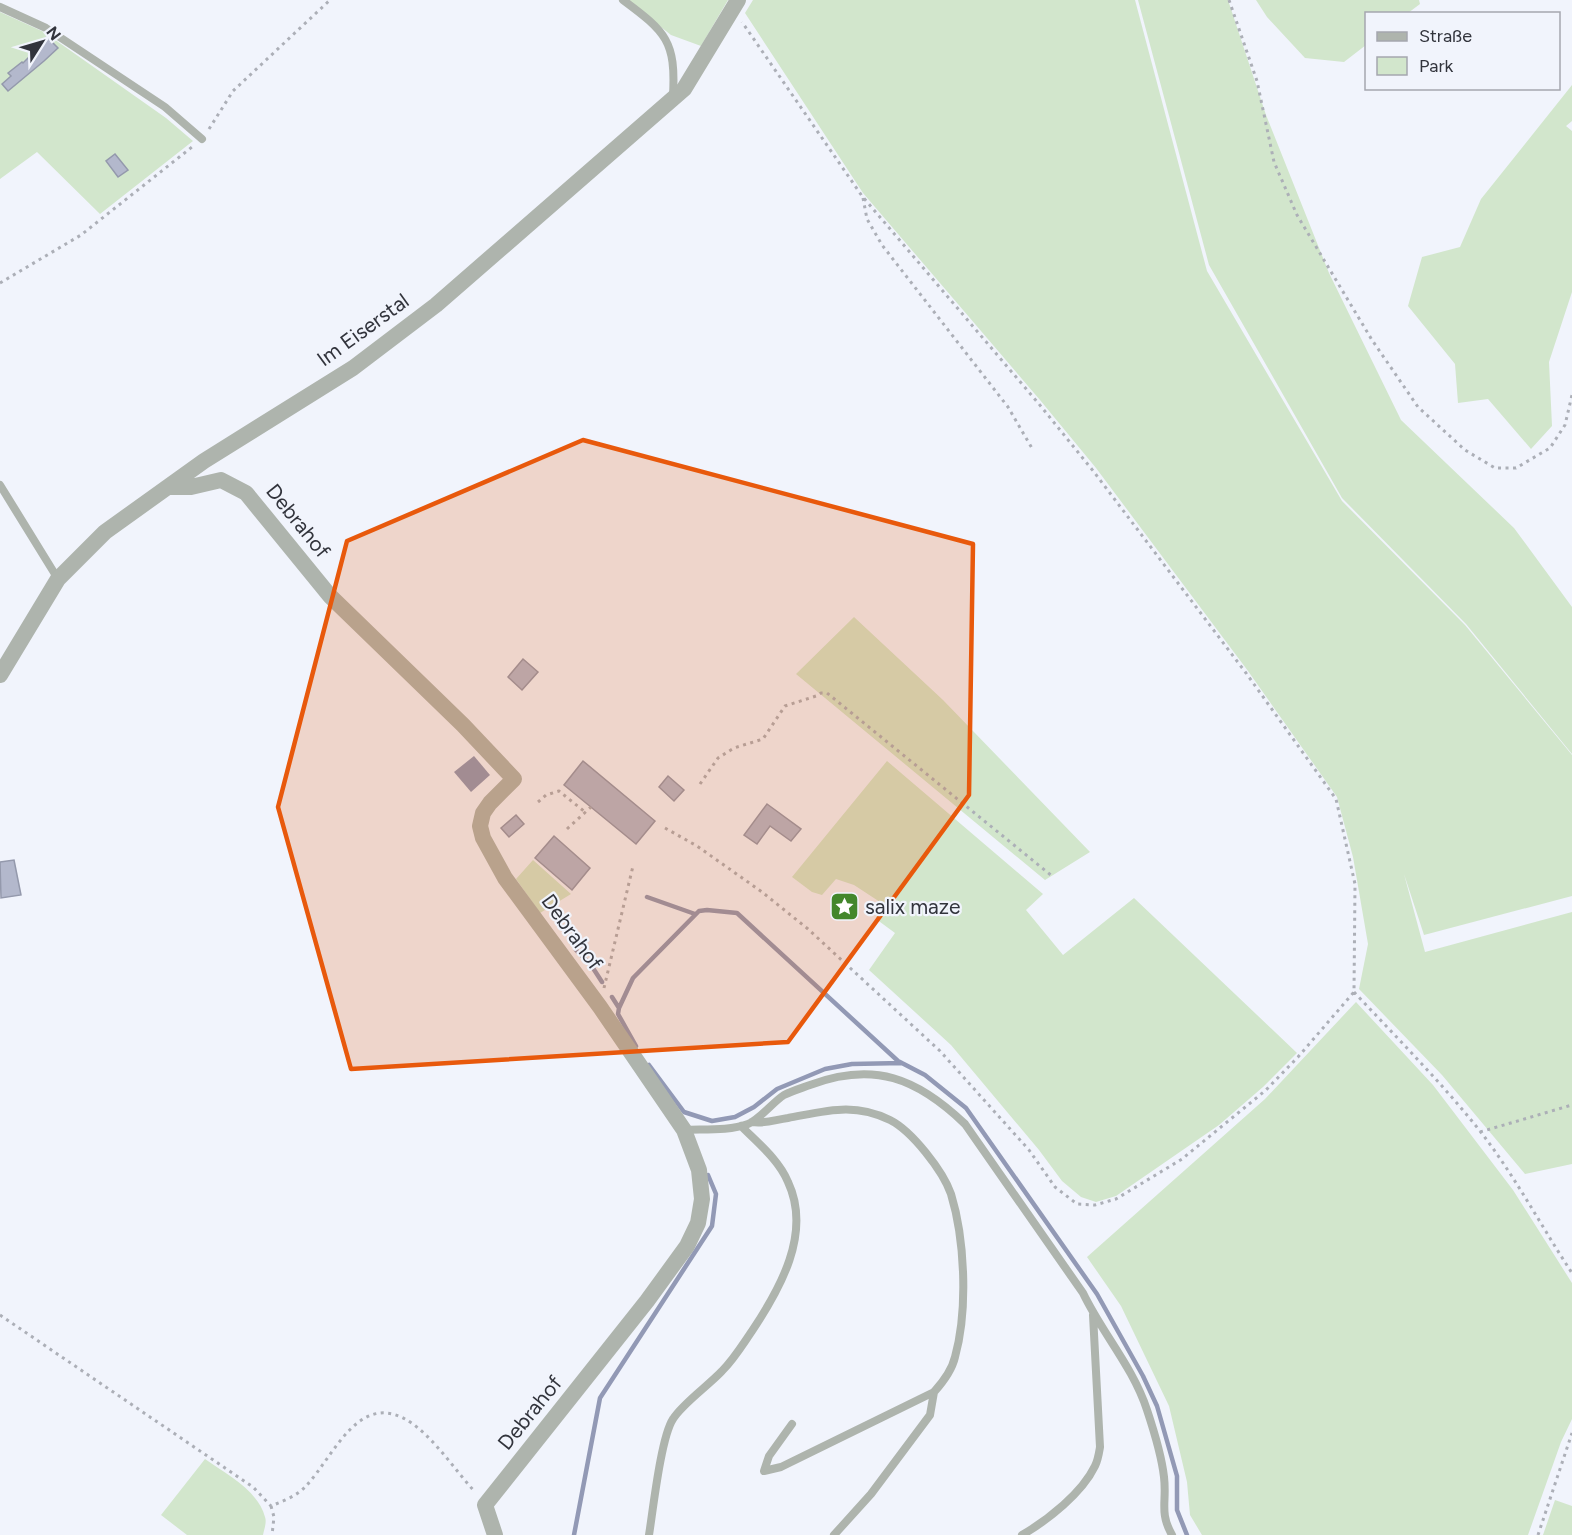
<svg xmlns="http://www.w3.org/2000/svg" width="1572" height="1535" font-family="Figtree,sans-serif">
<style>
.green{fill:#d2e6cc}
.water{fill:#9299b5}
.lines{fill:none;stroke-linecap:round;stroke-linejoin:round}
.stream{stroke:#9299b5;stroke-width:4.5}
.building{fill:#b3b8cc;stroke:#9499ac;stroke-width:1.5}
.path{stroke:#acafb7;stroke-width:3;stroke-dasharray:3 4.5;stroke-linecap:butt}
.lane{stroke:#aeb4ad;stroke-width:8}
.street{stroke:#aeb4ad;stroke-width:16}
.marked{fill:#e8590c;fill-opacity:0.2;stroke:#e8590c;stroke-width:4.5;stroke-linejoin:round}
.labels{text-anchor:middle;stroke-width:4.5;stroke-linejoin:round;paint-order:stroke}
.street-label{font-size:21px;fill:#32343c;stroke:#f1f4fc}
.poi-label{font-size:21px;fill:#32343c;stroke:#f1f4fc;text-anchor:start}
</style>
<rect width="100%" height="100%" fill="#f1f4fc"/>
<!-- green -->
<path class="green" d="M627,0H728L701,46L671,35Z
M753,0H1135L1207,271L1342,501L1465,625L1572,755V896L1424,935L1404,874L1425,952L1572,912V1164L1525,1174L1442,1075L1359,989L1368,944L1353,857L1337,797L1248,671L1096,468L1040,400L863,193L745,13Z
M1138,0H1228L1266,115L1329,273L1401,420L1514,528L1572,607V754L1466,624L1342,498L1209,265Z
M1256,0H1419L1420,4L1408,13L1366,14V45L1344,62L1305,58L1267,17Z
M0,12L44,32L166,118L193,141L100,214L37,152L0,179Z
M1572,85V121L1566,126L1572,131V292L1549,362L1552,426L1531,449L1488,399L1458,403L1455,364L1408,306L1422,257L1460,247L1481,199Z
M854,617L943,700L1090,852L1045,880L796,674Z
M887,761L1043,894L1026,910L1063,955L1134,898L1297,1053L1263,1087L1219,1125L1116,1196L1096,1202L1081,1197L1062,1181L1039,1150L951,1045L869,970L895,933L876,919L880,902L854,885L836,879L822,895L812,892L792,877Z
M533,860L571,894L540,913L516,879Z
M1356,1002L1433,1085L1513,1190L1572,1283V1419L1561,1442L1528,1535H1202L1190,1515L1187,1482L1169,1406L1121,1306L1087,1257L1265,1099Z
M205,1459C226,1474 258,1490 265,1517C267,1522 264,1530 263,1535H187L161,1515Z
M1555,1500L1572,1506V1535H1543Z"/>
<!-- water -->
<path class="water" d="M474,756L490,775L471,792L454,772Z"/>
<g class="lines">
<!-- stream -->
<path class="stream" d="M647,897L695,914
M576,950L591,965L602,982
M612,997L619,1008L618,1014L636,1046
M619,1008L633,978L699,911L707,910L737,913L898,1061L925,1075L966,1108L1097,1294L1143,1376L1157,1406L1177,1476V1510L1187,1535
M649,1065L684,1112L712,1121L735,1117L754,1107L777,1089L825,1069L852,1064L902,1063
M574,1535L600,1398L712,1226L716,1194L708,1175"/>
</g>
<!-- building -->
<path class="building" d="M48,38L58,48L44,61L8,91L2,84L11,76L8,73L22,62L23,63Z
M115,154L128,170L118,177L106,161Z
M523,659L538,672L522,690L508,677Z
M583,761L655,821L636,844L564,785Z
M668,776L684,790L674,801L659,787Z
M767,804L801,829L791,841L770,826L757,844L744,835Z
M516,815L524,824L509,837L501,828Z
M554,836L590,868L572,890L535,858Z
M14,860L21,895L1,898L0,862Z"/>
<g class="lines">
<!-- path -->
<path class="path" d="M1229,0L1257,81L1274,162L1297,215L1372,340L1418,407L1465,450L1495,468H1516L1550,448L1565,425L1572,395
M209,129L233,91L330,0
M863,198L867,219L882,245L1008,407L1033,450
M0,283L81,235L192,147
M700,784L718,758L734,748L763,739L785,706L816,696L821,693H827L1052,876
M538,802L546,795L559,791L585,812
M665,828L697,846L762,892L808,929L940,1051L1029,1150L1055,1187L1077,1204L1095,1205L1116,1199L1182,1159L1266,1090L1298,1057L1354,992L1355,884L1336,799L1246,673L1094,472L1039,404L862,196L742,22
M567,829L591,807
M604,988L633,866
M1354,992C1397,1038 1441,1082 1480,1131C1515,1176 1541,1226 1572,1273
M1480,1132L1572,1105
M0,1315L253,1487L271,1506C283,1501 297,1496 306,1486C335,1455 360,1386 413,1424C437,1442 455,1470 475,1492
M271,1506L274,1517L272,1535
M1538,1535L1572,1433"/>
<!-- lane -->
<path class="lane" d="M623,0C666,32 676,41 673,96
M0,7L46,28L165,107L202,139
M0,485L58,579
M752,1122C766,1124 774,1120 788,1118C826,1111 854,1102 890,1120C912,1131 943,1171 951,1194C965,1240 968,1310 955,1357C952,1370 943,1382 934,1392L781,1467L764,1471L769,1456L792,1424
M684,1130C704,1129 729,1131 748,1124C759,1120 773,1102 784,1095C792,1091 802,1088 810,1085C874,1061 917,1078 965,1124L1083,1293C1102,1333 1133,1367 1147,1410C1153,1428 1162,1459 1164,1477C1167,1502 1159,1512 1172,1535
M649,1535C653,1510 661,1437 673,1419C682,1404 709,1385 722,1371C734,1359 743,1344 752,1331C780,1289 812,1233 788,1182C779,1160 758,1143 741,1126
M834,1535L871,1494L930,1415L934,1392
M1022,1535C1048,1520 1082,1493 1095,1466C1098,1460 1099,1453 1100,1447L1093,1315"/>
<!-- street -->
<path class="street" d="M168,487H191L221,480L246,493L330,596L463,725L514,779L490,803L483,813L480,826L483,838L505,878L600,1007L684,1130L699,1170L702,1199L698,1223L687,1246L647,1301L485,1505L495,1535
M0,675L58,579L105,532L204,461L353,368L436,305L684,89L738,0"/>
</g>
<!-- marked area -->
<path class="marked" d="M583,440L973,544L969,795L788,1042L351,1069L278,807L347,541Z"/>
<!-- icons -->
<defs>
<symbol id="sight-square" viewBox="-11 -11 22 22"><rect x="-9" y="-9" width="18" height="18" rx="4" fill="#43872b" stroke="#f1f4fc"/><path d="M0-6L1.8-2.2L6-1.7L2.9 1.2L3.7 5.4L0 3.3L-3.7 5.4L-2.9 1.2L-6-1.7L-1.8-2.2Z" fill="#fff"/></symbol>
</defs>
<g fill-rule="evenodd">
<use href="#sight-square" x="828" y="890" width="33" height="33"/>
</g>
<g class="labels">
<!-- street labels -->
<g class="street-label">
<text transform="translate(363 330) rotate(-36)" y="7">Im Eiserstal</text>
<text transform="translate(298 521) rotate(51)" y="7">Debrahof</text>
<text transform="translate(572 932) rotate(54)" y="7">Debrahof</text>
<text transform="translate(530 1413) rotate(-51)" y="7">Debrahof</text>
</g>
<!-- poi labels -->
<g class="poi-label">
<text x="865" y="914">salix maze</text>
</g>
</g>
<!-- legend -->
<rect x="1365" y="12" width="195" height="78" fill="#f1f4fc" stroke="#a5a7af" stroke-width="1.5"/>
<rect x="1377" y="32" width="30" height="9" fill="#aeb4ad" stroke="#a5a7af" stroke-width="1.5"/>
<text x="1419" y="42" font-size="18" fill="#32343c">Straße</text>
<rect x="1377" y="57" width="30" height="18" fill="#d2e6cc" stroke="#a5a7af" stroke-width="1.5"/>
<text x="1419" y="72" font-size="18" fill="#32343c">Park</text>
<!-- north arrow -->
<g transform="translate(42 42) rotate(53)" stroke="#f1f4fc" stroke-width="4.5" paint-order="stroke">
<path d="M0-4.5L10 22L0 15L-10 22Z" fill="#32343c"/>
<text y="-9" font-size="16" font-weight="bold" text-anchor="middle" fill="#32343c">N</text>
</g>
</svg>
